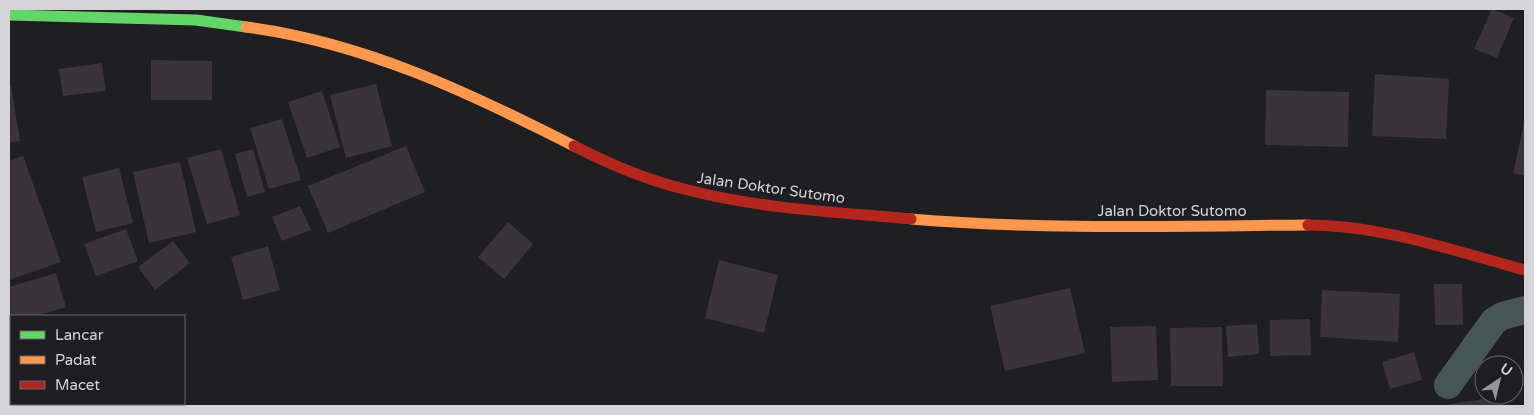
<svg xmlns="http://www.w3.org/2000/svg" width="1534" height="415" font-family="'Varela Round',sans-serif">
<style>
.building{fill:#3b333b}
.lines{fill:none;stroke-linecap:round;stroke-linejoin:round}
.street{stroke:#465654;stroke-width:28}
.fast{stroke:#63d668;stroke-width:11}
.slow{stroke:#ff974d;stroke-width:11}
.jam{stroke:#b3261e;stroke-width:11}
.labels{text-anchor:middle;stroke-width:4.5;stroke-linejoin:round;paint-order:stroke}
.street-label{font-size:15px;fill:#d4d4d6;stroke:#1e1d21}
</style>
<rect width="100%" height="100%" fill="#1f1e20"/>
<!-- building -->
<path class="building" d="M1492,9L1514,18L1497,58L1474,49Z
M151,60L212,61V100H151Z
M102,63L106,91L63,96L59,69Z
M1375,74L1449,79L1446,139L1372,136Z
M376,84L392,146L346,158L330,95Z
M9,86H11L20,141L9,143Z
M1266,90L1349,92L1348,147L1265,145Z
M322,91L340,147L307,158L288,102Z
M282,119L301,180L269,189L250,128Z
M1524,123H1525V176L1513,173Z
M406,146L425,192L328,233L308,186Z
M221,149L240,215L207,224L187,158Z
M253,149L265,192L247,197L235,154Z
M23,156L61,262L9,280V161Z
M180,162L196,232L149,243L133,172Z
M119,168L133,223L96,232L82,177Z
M300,206L311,230L282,241L272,217Z
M508,222L533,244L504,279L478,257Z
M126,229L138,261L96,276L84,244Z
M173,241L190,263L155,290L138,267Z
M268,246L280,290L243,300L231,257Z
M719,260L778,275L764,333L705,318Z
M56,273L66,307L36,316H11V324H9V287Z
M1434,284H1462L1463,325H1435Z
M1070,288L1085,353L1005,371L990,306Z
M1322,290L1400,294L1398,342L1320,337Z
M1310,319L1311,355L1270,356V320Z
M1257,324L1259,354L1228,357L1226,326Z
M1156,326L1158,380L1112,382L1110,327Z
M1222,327L1223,386H1171L1170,328Z
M11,331V404H86L79,406H9V332Z
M1414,352L1422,380L1390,389L1382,362Z
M1491,398L1493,406H1449V404Z"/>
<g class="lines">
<!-- street -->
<path class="street" d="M1448,385L1494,321L1502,316L1525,310"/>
<!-- fast -->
<path class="fast" d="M9,15L196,20L246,27"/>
<!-- slow -->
<path class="slow" d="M246,27C363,42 470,93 574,146
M911,219C1043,230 1175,226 1308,225"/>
<!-- jam -->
<path class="jam" d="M574,146C609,164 649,181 688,190C761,209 837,212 911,219
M1308,225C1382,225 1454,251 1525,270"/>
</g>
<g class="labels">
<!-- street labels -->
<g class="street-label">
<text transform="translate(771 188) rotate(8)" y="5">Jalan Doktor Sutomo</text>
<text x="1172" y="216">Jalan Doktor Sutomo</text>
</g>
</g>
<!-- border -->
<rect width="1534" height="415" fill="none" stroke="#d4d4d6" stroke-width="20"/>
<!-- legend -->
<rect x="10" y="315" width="175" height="90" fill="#1e1d21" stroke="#676669"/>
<rect x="20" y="331" width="25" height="8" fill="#63d668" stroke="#676669"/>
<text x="55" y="340" font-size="15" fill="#d4d4d6">Lancar</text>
<rect x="20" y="356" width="25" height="8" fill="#ff974d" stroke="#676669"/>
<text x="55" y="365" font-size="15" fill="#d4d4d6">Padat</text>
<rect x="20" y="381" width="25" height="8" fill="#b3261e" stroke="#676669"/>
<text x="55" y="390" font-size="15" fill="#d4d4d6">Macet</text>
<!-- north arrow -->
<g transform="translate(1499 380) rotate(35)"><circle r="24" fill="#1e1d21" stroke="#676669"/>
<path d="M0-4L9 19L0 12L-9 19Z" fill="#959496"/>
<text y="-8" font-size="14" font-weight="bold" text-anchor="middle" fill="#d4d4d6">U</text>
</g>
</svg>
